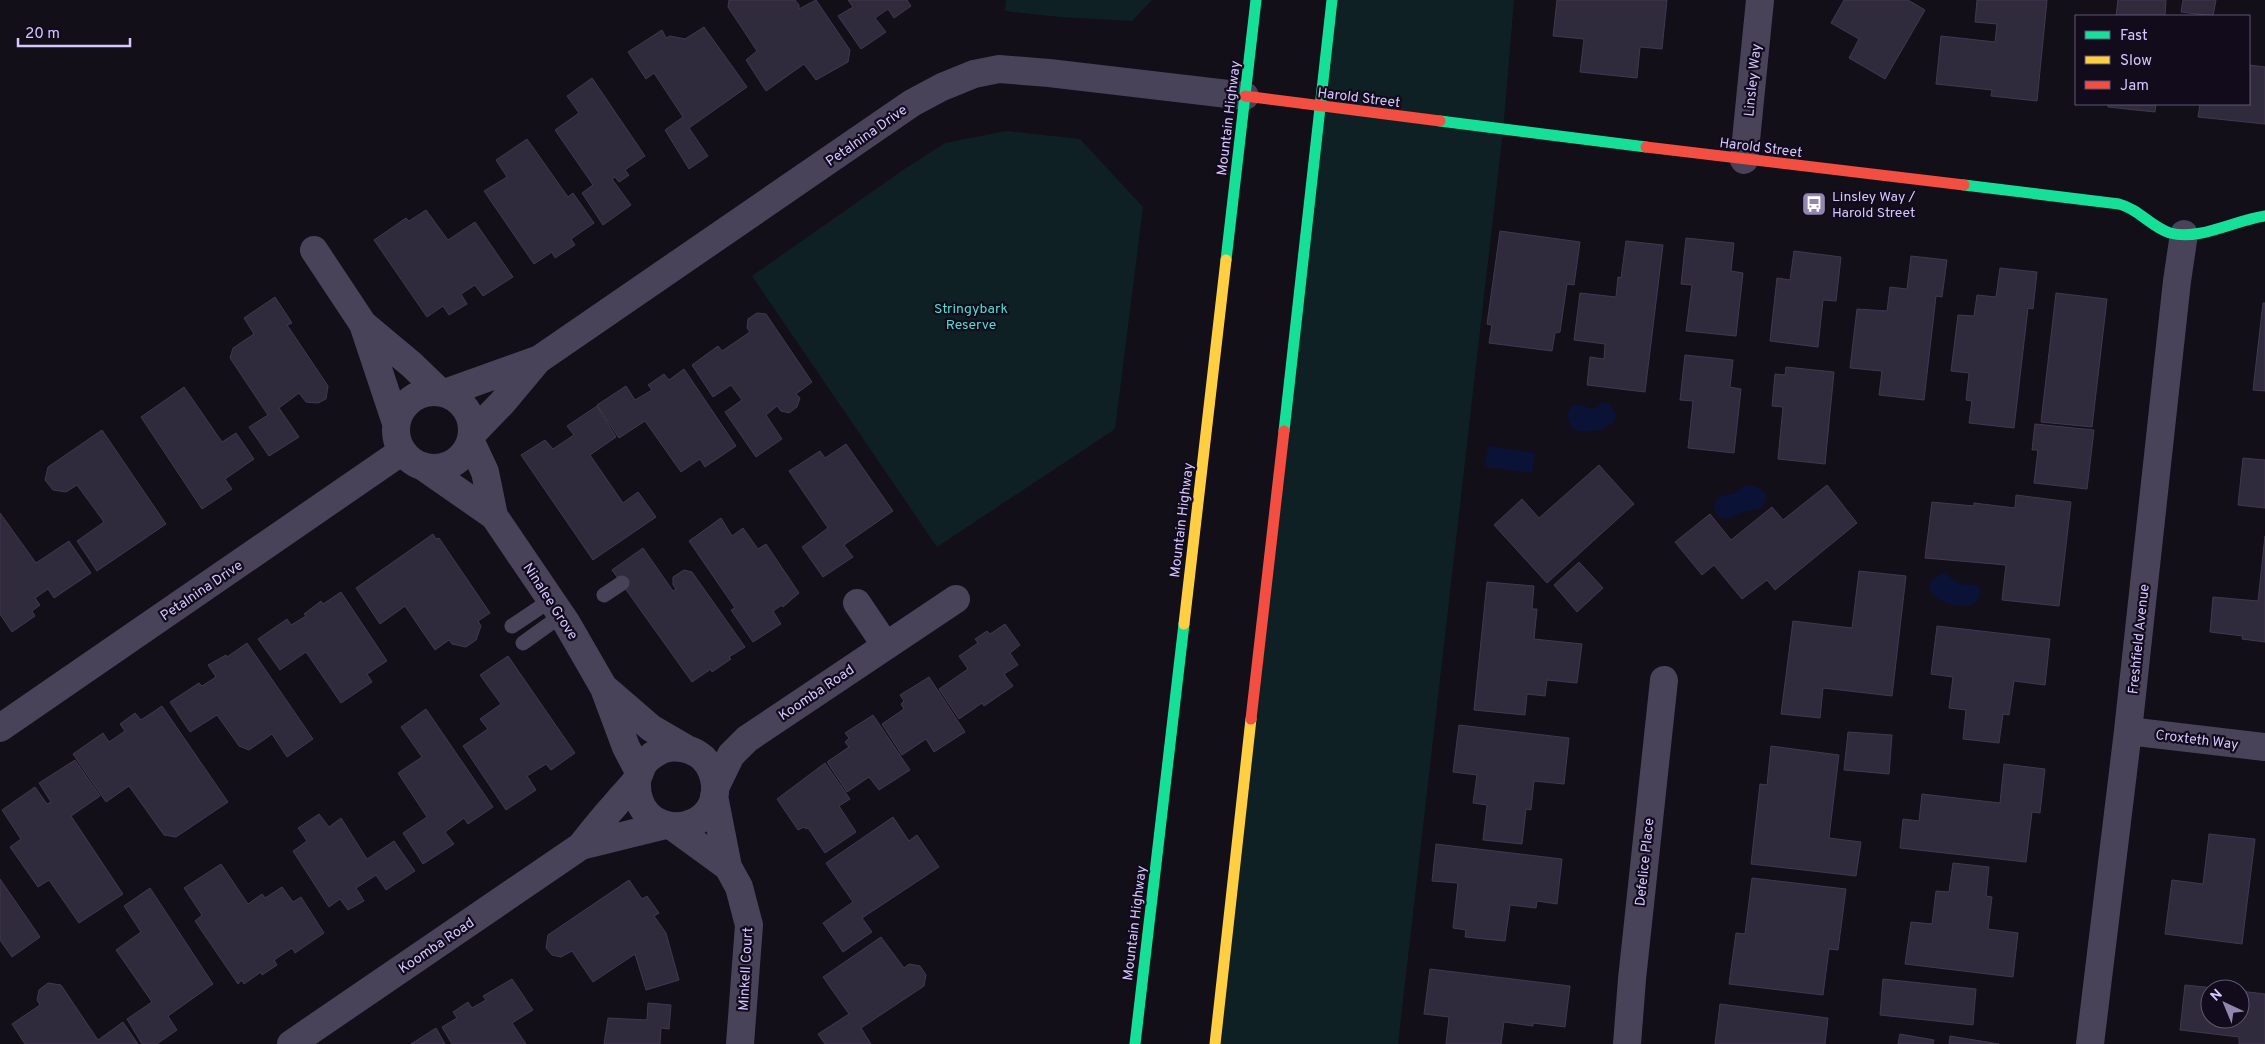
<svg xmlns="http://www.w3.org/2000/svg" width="2265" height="1044" font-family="Overpass,sans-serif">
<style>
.green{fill:#0f2024}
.water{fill:#0a1235}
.building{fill:#302b3c;stroke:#40394e}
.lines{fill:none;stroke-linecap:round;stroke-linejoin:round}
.lane{stroke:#484359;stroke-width:15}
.street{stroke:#484359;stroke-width:28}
.fast{stroke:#16e098;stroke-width:11}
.slow{stroke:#ffcf43;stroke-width:11}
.jam{stroke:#f24e42;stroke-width:11}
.labels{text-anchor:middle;stroke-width:4.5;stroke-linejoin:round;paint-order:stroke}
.street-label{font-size:14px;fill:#d6c7ff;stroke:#110b1c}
.poi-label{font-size:14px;fill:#d6c7ff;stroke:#110b1c;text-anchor:start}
.park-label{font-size:14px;fill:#54ddd1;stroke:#110b1c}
</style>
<rect width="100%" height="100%" fill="#120f18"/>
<!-- green -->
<path class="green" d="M1006,0H1152L1132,21L1060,17L1005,11Z
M1332,0H1514L1503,131L1398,1044H1217Z
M1006,131L1080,139L1143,207L1115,429L937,547L752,276L906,168L945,143Z"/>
<!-- water -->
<path class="water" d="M1603,402L1610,404L1616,415L1614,421C1604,431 1587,435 1573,429C1568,422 1565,412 1572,405L1578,404L1593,409Z
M1488,446L1535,453L1532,473L1485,467Z
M1746,485L1755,486L1765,492L1767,498L1762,508L1743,512L1728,519L1719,517L1714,508C1716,491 1725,498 1735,493C1739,491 1742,487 1746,485Z
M1944,573C1950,575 1953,580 1958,583C1968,587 1975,580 1981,591L1978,601C1957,617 1904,589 1944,573Z"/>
<!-- building -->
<path class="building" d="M729,0H795L799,5V9L816,0L850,50L848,62L816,80L804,64L766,91L746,60L757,51L728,7Z
M848,0H907L911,6L894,18L888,9L875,18L886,32L861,49L838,16L853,7Z
M1557,0H1667L1662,49L1640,47L1637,78L1580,72L1584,39L1553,36Z
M1844,0H1908L1925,10L1885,79L1849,58L1859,39L1831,23Z
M1977,0H2047L2037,101L1991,96L1992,90L1936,84L1941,36L1995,42L1997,24L1975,22Z
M2118,0H2166L2165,16H2116Z
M2183,0H2216L2213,16L2181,12Z
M704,27L747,87L689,128L708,156L689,169L665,130L683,117L654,73L646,79L628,52L662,30L666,38L670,36L685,39Z
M2249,65L2265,67V124L2198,117L2200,104H2249Z
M592,78L645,156L625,170L629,175L625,178L619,182L615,177L612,179L631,205L603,225L582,193L593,185L555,130L579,113L567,96Z
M2108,104H2156L2155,112L2108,107Z
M527,139L568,197L573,193L594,223L571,239L575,245L555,258L552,252L534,264L484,191L507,177L496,160Z
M426,210L448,240L475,222L513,277L483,296L475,285L461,294L467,304L449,315L443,306L427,317L374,240L406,218L409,221Z
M1500,231L1580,242L1574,285L1567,284L1560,332L1555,333L1552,351L1489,343L1492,325L1487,324Z
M1686,238L1734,243L1731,271L1743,273L1736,336L1686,331L1692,285L1681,284Z
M1626,241L1663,245L1645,392L1587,385L1590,357L1604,359L1605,344L1574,340L1580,293L1616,297L1618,277L1621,278Z
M1794,251L1841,257L1836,301L1823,300L1818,347L1770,341L1777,278L1790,280Z
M1911,256L1947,260L1942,297L1936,296L1924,400L1879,395L1882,371L1850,368L1857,309L1887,311L1890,287L1907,289Z
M2000,268L2037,272L2033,309L2028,308L2014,428L1969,423L1972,401L1966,400L1969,373L1951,371L1958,315L1974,316L1977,295L1996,297Z
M2056,293L2107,299L2092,427L2041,422Z
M275,297L292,323L287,325L328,386L326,399L318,403L306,402L299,393L279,408L299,437L269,456L249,427L268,415L230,358L233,348L254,334L244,318Z
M2263,303H2265V391L2253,390Z
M757,313L766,314L812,382L796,394L800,398L797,407L789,413L781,411L777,406L766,415L782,439L756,457L725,412L742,400L731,385L713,397L692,365L718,346L722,351L750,332L747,328L748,319Z
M1685,355L1733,360L1730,387L1741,389L1734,453L1688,448L1693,401L1680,400Z
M1786,367L1834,372L1825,464L1778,459L1783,407L1772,406L1775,374L1785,375Z
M684,369L736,446L705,467L700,459L681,472L645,421L619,438L597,405L626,386L635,400L652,390L648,385L664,374L669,380Z
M184,387L222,442L236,433L254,459L225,479L232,489L202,509L141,417Z
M597,406L616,437L590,455L623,503L638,492L656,517L593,560L521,455L545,440L553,449L574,435L567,426Z
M2035,424L2094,430L2087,489L2034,483L2038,450H2032Z
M102,430L166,524L97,571L77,541L104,522L77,485L66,492L53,490L45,480L48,467Z
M846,444L893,511L844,545L853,557L823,577L802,547L828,528L789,471L820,451L825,458Z
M2243,458L2265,460V508L2238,505Z
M1599,465L1634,504L1547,583L1494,525L1522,499L1539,518Z
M1827,485L1857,523L1775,590L1767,580L1742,599L1714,565L1702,575L1675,542L1710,514L1731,540L1772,507L1783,520Z
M2016,495L2071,502L2059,606L2002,600L2006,565L1925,558L1932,502L1974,506V503L2015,508Z
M0,513L36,563L69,541L91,573L54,598L48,589L35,598L40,605L32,611L35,616L12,632L0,614Z
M721,518L732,536L743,528L758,549L766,544L799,593L783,607L782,605L773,611L781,624L753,642L731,610L735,608L689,541Z
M433,534L436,539L439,538L490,613L478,621L481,626L476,640L466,647L452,644L449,640L435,650L405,606L380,624L356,588Z
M2265,536V642L2242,639L2243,636L2210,632L2213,597L2258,601Z
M643,548L673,591L676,589L673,585V577L684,570L692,572L745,647L729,657L731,659L712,672L711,669L692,682L612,570Z
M1579,562L1603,588L1577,612L1554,585Z
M1859,571L1906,576L1892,696L1823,688L1820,718L1781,714L1793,621L1852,628Z
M1487,582L1534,586L1532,609H1537L1534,639L1582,644L1577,683L1547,680L1545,696L1527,694L1525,715L1474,710Z
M341,592L387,661L367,674L372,682L341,703L306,652L280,670L258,639L287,619L291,625L306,616L304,614L321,601L323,604Z
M1005,624L1020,645L1010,653L1018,665L1004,674L1013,686L984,706L982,703L959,719L939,689L968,669L959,656L978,643L975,639L987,631L990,634Z
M1937,626L2050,639L2045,685L2014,681L2009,715L2003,714L1999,743L1963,739L1966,710L1949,708L1953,677L1931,674Z
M247,643L313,739L287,757L272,734L249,750L239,746L217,715L190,732L170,702L199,683L202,686L216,677L208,665L226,655L227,657Z
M508,656L575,753L551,770L546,764L527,776L536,790L506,810L463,746L488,729L480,719L501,704L480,675Z
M929,677L965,732L934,752L926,739L902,755L882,724L904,709L901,704L904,701L900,695Z
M162,706L228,802L176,837L164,835L129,786L106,802L73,754L103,733L109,742L125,731L120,724L135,713L141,720Z
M426,709L493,807L468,824L464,818L445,832L454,844L423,864L403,833L427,817L398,773L422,757L401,727Z
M873,715L910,770L879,790L869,777L847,792L827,762L849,747L845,742L849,738L845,733Z
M1459,725L1569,738L1564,784L1534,781L1531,810L1526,809L1522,844L1483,840L1487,805L1473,803L1477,775L1453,772Z
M1848,732L1892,735L1889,774L1844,770Z
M1771,746L1839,755L1829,838L1861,842L1856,876L1751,864L1760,784L1767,785Z
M75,760L100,796L71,816L123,894L79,923L49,880L38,887L10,847L21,839L2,810L35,787L47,804L51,802L39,783Z
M825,763L850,799L839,806L856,832L825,853L808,828L806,829L804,827L798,830L777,799Z
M2004,764L2045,769L2040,813L2032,812L2026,862L1900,848L1903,819L1919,821L1922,794L2000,803Z
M319,814L329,827L341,818L367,859L394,841L415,871L386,890L376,875L356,888L364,901L348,910L340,899L329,907L293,851L307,841L298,828Z
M893,817L909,841L917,835L939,867L862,918L872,932L843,952L823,923L853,902L826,863Z
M2209,834L2255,839L2242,944L2165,934L2172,880L2203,884Z
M1436,844L1562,859L1557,904L1537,901L1536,908L1510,905L1505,941L1465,937L1466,930L1453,928L1458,883L1432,881Z
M1953,863L1989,867L1986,896L1992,897L1988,929L2018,933L2013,977L1905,964L1911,922L1932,924L1936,891L1949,892Z
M221,864L248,904L262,894L265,898L282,887L293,902L301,897L324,933L295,953L292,948L274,960L277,965L262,975L261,972L244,984L242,980L238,984L195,921L202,915L184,888Z
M1752,878L1846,889L1838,950L1829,949L1823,995L1729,984L1736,933L1745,934Z
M0,879L40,937L12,957L0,940Z
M629,880L642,899L647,896L659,913L654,916L666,933L679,980L646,990L635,954L593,982L572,951L561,957L552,955L546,948L548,935Z
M150,888L213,984L168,1016L177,1030L157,1044H142L127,1019L152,1002L116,950L141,932L124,906Z
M881,937L904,968L909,964L920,966L926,975L924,986L861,1028L871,1044H825L818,1034L849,1014L823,977Z
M1430,969L1570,986L1565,1027L1533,1023V1026L1504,1022L1501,1044H1446L1449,1017L1424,1014Z
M512,979L533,1010L512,1023L526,1044H452L442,1027L457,1018L453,1012L468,1002L472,1008L486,1000L483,996Z
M1883,979L1976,989L1973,1025L1880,1015Z
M48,983L61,985L98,1040L123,1022L138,1044H25L12,1024L40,1005L37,1000L39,990Z
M2185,985L2224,989H2210V1019H2240V991L2265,994V1044H2239V1037L2180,1030Z
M648,1003L671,1005L669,1029L661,1028L660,1044H604L608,1018L647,1020Z
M1720,1004L1828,1018L1825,1044H1715Z
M436,1028L445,1044H411Z
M1900,1034L1934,1040L1933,1044H1898Z
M1950,1036L1999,1044H1949Z"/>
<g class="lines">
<!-- lane -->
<path class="lane" d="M604,595L622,583
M512,626L551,600
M523,643L562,615"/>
<!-- street -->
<path class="street" d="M1744,160L1760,0
M314,250L363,324L396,423
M363,324L412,365L440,392
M396 430a38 38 0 1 1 76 0a38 38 0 1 1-76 0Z
M445,393L537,360
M472,434L502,403L538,360L912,103L942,87L974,74L999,69L1049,73L1245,96
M471,442L485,472L494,516
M425,468L494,516L566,622L604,688L626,747L639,772
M857,603L886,646
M607,690L651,728L687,749
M0,728L401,452
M2128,731L2265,747
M715,788L731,755L747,739L956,599
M714,796L728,867L739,887L749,925L740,1044
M673,827L728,867
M581,846C592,832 603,818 615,805C621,797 629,790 635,782C640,776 640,768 645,762C650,756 657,752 664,749C677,745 693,749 703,758C710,765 714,775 715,785C719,838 634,843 637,781
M291,1044L581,846L666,825
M1627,1044L1632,979L1664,680
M2090,1044L2128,731L2177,281L2184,234"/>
<!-- fast -->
<path class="fast" d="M1440,121L1646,147
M1964,185L2119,204C2139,209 2151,227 2170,233C2200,241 2235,220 2265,216
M1226,260L1256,0
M1284,431L1332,0
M1135,1044L1184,624"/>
<!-- slow -->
<path class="slow" d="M1184,624L1226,260
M1215,1044L1251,719"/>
<!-- jam -->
<path class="jam" d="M1245,96L1440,121
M1646,147L1964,185
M1251,719L1284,431"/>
</g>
<!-- icons -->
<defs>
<symbol id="bus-square" viewBox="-11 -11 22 22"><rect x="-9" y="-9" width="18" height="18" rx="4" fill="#9187ae" stroke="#110b1c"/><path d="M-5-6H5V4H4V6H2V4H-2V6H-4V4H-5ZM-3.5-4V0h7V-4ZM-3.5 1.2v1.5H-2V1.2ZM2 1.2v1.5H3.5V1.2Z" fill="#fff"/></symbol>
</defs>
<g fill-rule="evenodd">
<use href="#bus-square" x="1800" y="190" width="28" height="28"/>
</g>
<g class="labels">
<!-- street labels -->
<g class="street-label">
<text transform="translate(1752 80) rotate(-84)" y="5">Linsley Way</text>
<text transform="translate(1359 97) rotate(7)" y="5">Harold Street</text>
<text transform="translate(1228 118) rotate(-83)" y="5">Mountain Highway</text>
<text transform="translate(866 135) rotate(-35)" y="5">Petalnina Drive</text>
<text transform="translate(1761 147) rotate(7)" y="5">Harold Street</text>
<text transform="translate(1181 520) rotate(-83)" y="5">Mountain Highway</text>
<text transform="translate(201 590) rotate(-34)" y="5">Petalnina Drive</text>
<text transform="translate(551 601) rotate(57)" y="5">Ninalee Grove</text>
<text transform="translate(2138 639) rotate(-84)" y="5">Freshfield Avenue</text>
<text transform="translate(816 692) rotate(-34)" y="5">Koomba Road</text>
<text transform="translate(2197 739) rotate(7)" y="5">Croxteth Way</text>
<text transform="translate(1644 862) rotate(-84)" y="5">Defelice Place</text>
<text transform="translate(1134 923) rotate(-83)" y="5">Mountain Highway</text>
<text transform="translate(436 945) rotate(-34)" y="5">Koomba Road</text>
<text transform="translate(745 969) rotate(-87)" y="5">Minkell Court</text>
</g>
<!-- poi labels -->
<g class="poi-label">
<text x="1832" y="201">Linsley Way /<tspan x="1832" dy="16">Harold Street</tspan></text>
</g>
<!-- park labels -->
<g class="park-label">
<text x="971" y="313">Stringybark<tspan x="971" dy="16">Reserve</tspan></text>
</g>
</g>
<!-- legend -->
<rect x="2075" y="15" width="175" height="90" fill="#110b1c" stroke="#605677"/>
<rect x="2085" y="31" width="25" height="8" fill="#16e098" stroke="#605677"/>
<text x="2120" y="40" font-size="15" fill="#d6c7ff">Fast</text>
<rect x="2085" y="56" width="25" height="8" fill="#ffcf43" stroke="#605677"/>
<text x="2120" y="65" font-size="15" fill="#d6c7ff">Slow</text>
<rect x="2085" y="81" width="25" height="8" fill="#f24e42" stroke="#605677"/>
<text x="2120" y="90" font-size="15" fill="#d6c7ff">Jam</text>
<!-- north arrow -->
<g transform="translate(2225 1004) rotate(316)"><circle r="24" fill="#110b1c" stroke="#605677"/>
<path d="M0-4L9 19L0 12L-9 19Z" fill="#9187ae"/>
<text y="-8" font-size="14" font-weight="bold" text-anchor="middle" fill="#d6c7ff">N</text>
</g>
<!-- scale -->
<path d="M18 38v8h112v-8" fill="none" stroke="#d6c7ff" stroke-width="2.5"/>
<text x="25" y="38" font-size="15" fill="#d6c7ff" stroke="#110b1c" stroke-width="4" paint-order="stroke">20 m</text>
</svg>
